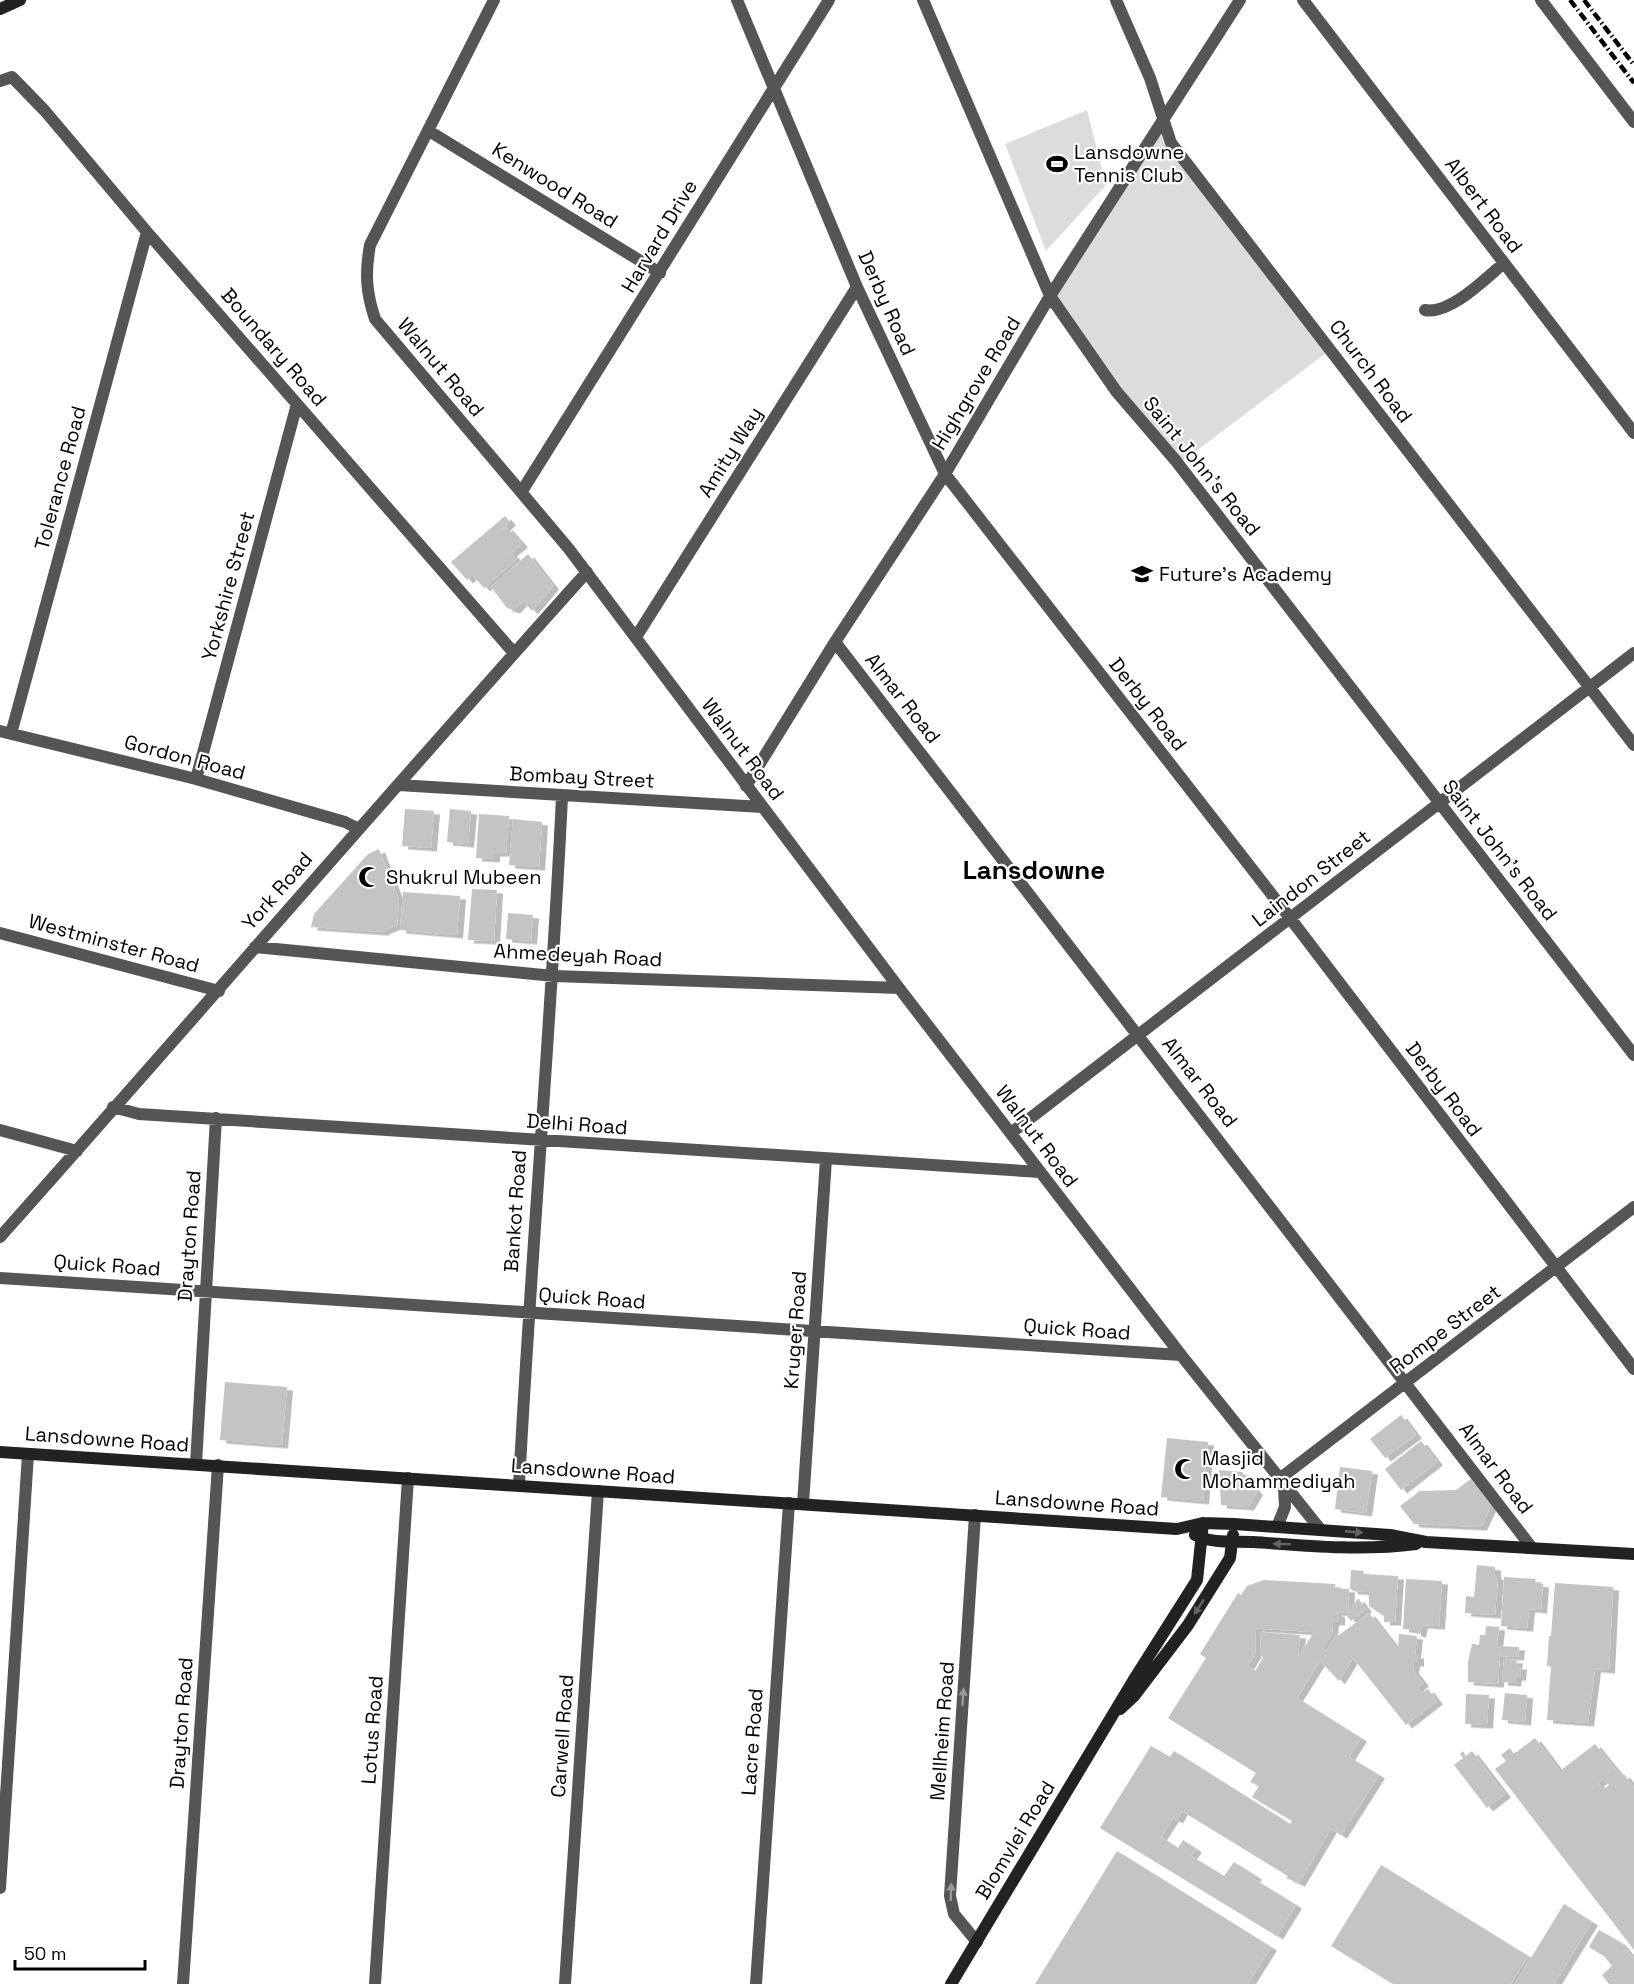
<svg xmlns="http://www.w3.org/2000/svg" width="1634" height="1984" font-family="'Space Grotesk',sans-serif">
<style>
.green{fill:#dcdcdc}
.building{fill:#c4c4c4;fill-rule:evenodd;filter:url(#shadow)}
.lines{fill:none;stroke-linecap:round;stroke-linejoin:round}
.street{stroke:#555;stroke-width:12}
.secondary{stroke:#222;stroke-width:12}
.rail{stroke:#000;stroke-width:4.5;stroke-dasharray:9 3 1.5 3;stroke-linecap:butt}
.oneway{fill:#646464}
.oneway2{fill:#999}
.labels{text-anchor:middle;stroke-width:4.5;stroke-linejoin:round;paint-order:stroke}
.poi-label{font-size:20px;fill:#000;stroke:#fff;text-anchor:start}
.street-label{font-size:20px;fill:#000;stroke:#fff}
.district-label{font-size:26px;font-weight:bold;fill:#000;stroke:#fff}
</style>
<defs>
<filter id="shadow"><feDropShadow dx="6" dy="3.5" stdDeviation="0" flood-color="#0004"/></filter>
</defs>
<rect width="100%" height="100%" fill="#fff"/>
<!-- green -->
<path class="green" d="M1087,110L1106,185L1046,251L1005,144Z
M1163,123L1330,350L1175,467L1047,301Z"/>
<!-- building -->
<path class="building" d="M505,516L510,522L498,533L507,527L522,544L511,553L517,559L484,588L472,575L467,580L451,562Z
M528,554L553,586L532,611L523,601L514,610L507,608L491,587Z
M405,809L434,811L431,848L402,846Z
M450,809L471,811L468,844L447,842Z
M479,814L509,816L506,853H494V859L476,858Z
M513,819L542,822L539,867L509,865Z
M379,849L399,900L397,925L381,932L311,927L314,914L368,854Z
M472,889L497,890L494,941L468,940Z
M403,892L460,896L457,935L400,930Z
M508,913L533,915L531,941L506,939Z
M225,1382L287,1387L282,1445L220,1440Z
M1401,1415L1416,1435L1385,1458L1370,1439Z
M1167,1438L1208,1442L1203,1501L1161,1497Z
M1421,1441L1437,1462L1401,1490L1385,1469Z
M1340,1467L1372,1471L1366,1513L1335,1509Z
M1219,1470L1242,1472L1257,1492L1248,1507L1221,1505Z
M1471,1479L1491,1506L1481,1527L1414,1524L1400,1506L1420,1491L1456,1490Z
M1477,1565L1495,1567V1576H1498L1495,1615L1465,1613L1466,1596L1474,1597Z
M1351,1570L1364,1571L1363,1574L1398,1576L1395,1622H1384V1616L1369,1606V1592L1353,1591L1350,1588Z
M1504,1577L1536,1579L1535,1583L1543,1584L1541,1610L1529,1609L1527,1628L1501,1626Z
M1406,1579L1442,1581L1439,1626L1422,1625L1420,1634L1415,1633V1630L1403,1629Z
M1264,1580L1335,1584V1588L1349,1589L1348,1613L1334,1612L1339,1614V1622H1333L1332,1633L1323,1648L1326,1651L1337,1634L1339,1635L1369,1613L1398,1650L1399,1634L1417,1636L1415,1655H1418V1663H1414L1413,1670L1423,1683L1418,1687L1422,1693L1428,1689L1437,1701L1406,1725L1353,1658L1339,1681L1320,1661L1297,1698L1361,1738L1349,1757L1379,1775L1341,1835L1331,1829L1299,1883L1286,1878L1288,1876L1182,1811L1177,1820L1173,1818L1161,1837L1178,1848L1183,1840L1196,1849L1191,1856L1224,1876L1234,1862L1256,1876L1254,1879L1296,1905L1277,1936L1100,1828L1151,1746L1170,1757L1174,1751L1290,1824L1292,1821L1252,1797L1259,1786L1250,1782L1256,1773L1168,1718L1206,1658L1200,1654L1238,1593L1241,1595L1247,1586ZM1256,1628L1261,1629L1314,1632L1298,1657L1300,1635L1261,1632L1260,1655L1263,1658L1255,1671L1248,1666L1255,1655Z
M1555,1583L1613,1587L1609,1670L1595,1669L1588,1723L1547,1720L1551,1667L1547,1666L1549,1636H1551Z
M1358,1598L1366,1609L1351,1621L1347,1616Z
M1486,1626L1499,1627L1497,1646L1519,1647L1518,1657L1501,1656L1500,1653L1498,1684L1468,1682V1662L1472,1644L1479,1645L1480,1635H1485Z
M1504,1659L1517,1660L1516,1666H1521L1520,1677H1516L1515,1683L1502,1682Z
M1505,1693L1527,1695L1525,1722L1502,1720Z
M1466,1694L1489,1695L1487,1725L1465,1724Z
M1535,1738L1560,1771L1595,1744L1621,1776L1624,1774L1634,1788V1950L1495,1769L1506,1761L1501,1755L1510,1748L1514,1754ZM1603,1779L1609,1785L1603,1790L1598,1783Z
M1463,1751L1466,1756L1472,1751L1505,1794L1487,1808L1454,1765L1463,1758L1460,1754Z
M1117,1851L1271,1947L1248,1984H1035Z
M1381,1865L1528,1956L1511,1984H1393L1331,1946Z
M1564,1904L1592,1922L1554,1984H1515Z
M1599,1930L1620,1942L1634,1959V1984H1609L1602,1975L1612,1966L1604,1956L1589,1947Z"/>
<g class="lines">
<!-- street -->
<path class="street" d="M494,0L370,245C365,273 366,292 375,319L569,549L899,988L1181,1355L1320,1529
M737,0L857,287L945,474L1290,918L1634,1369
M923,0L1050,296L1116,391L1176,461L1634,1055
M1116,0L1150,78L1171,143L1634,745
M1303,0L1634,433
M1541,0L1634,122
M0,81L12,77L45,111L147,232L514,653
M429,131L660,273
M1425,310C1450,315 1486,278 1504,263
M522,491L829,0
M636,637L857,287
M835,642L1532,1548
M0,731L196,779L345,822L357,828
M11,734L147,232
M196,779L297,404
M398,785L762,807
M746,786L835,642L945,474L1050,296L1240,0
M0,933L219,991
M255,947L554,976L899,988
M113,1107L139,1114L1040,1172
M0,1130L77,1151
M1011,1133L1634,653
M0,1237C197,1016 389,792 587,572
M0,1278L1181,1355
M196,1464L216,1118
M1278,1480L1634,1207
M519,1485C531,1255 551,1026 562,797
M803,1504L826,1159
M975,1515L950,1896L954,1914L977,1942
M1277,1527L1285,1507L1284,1487
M0,1888L28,1454
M183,1984L218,1465
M375,1984L408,1478
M565,1984L598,1491
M756,1984L789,1503"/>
<!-- secondary -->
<path class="secondary" d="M0,9L20,0
M0,1452L1177,1529L1203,1523L1234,1524L1390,1535L1426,1542L1634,1554
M1195,1535C1212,1544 1236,1541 1254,1542C1308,1546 1363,1551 1416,1544
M1120,1709L1134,1696L1188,1625L1230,1558L1233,1535
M951,1984L1133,1681L1197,1580L1203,1523"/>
<!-- rail -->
<path class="rail" d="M1570,0L1634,83
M1584,0L1634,65"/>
</g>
<!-- one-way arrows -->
<defs><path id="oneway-solid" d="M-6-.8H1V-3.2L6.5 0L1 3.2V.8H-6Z" transform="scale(1.5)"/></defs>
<g class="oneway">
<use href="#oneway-solid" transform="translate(1354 1532) rotate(5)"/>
<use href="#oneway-solid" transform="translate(1282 1544) rotate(-179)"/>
<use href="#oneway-solid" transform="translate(1199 1607) rotate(122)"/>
</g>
<g class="oneway2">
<use href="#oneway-solid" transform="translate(963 1697) rotate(-86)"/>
<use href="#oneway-solid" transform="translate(951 1892) rotate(-89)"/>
</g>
<!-- icons -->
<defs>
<symbol id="stadium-bare" viewBox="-9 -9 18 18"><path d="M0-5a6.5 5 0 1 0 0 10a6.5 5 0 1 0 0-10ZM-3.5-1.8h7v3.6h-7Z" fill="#000" stroke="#fff" stroke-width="2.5" paint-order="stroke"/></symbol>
<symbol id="school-bare" viewBox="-9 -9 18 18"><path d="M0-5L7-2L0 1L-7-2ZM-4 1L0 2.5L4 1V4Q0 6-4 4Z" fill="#000" stroke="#fff" stroke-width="2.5" paint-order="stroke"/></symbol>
<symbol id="mosque-bare" viewBox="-9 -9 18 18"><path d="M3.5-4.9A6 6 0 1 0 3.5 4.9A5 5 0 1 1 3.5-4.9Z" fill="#000" stroke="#fff" stroke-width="2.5" paint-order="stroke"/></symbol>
</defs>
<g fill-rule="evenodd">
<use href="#stadium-bare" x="1042" y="149" width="30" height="30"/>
<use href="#school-bare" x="1127" y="559" width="30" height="30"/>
<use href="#mosque-bare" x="354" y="862" width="30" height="30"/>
<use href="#mosque-bare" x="1170" y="1454" width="30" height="30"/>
</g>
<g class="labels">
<!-- poi labels -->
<g class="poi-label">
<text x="1074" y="159">Lansdowne<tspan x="1074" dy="23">Tennis Club</tspan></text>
<text x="1159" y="581">Future's Academy</text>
<text x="386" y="884">Shukrul Mubeen</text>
<text x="1202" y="1465">Masjid<tspan x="1202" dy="23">Mohammediyah</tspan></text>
</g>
<!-- street labels -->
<g class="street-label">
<text transform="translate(555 185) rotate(32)" y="7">Kenwood Road</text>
<text transform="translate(1484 205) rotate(53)" y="7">Albert Road</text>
<text transform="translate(659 236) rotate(-59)" y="7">Harvard Drive</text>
<text transform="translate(887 303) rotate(66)" y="7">Derby Road</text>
<text transform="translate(274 347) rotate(49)" y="7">Boundary Road</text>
<text transform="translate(441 367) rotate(50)" y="7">Walnut Road</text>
<text transform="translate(1371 371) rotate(53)" y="7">Church Road</text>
<text transform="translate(976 383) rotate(-59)" y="7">Highgrove Road</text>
<text transform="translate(730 452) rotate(-58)" y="7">Amity Way</text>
<text transform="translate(1202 466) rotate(51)" y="7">Saint John's Road</text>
<text transform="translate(60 478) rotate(-75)" y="7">Tolerance Road</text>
<text transform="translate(228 586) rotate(-75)" y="7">Yorkshire Street</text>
<text transform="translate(903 698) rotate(52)" y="7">Almar Road</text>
<text transform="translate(1148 704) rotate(52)" y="7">Derby Road</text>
<text transform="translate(743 749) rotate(53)" y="7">Walnut Road</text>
<text transform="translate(185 757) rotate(15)" y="7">Gordon Road</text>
<text transform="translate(582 777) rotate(3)" y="7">Bombay Street</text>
<text transform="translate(1500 850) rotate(52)" y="7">Saint John's Road</text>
<text transform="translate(1311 878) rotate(-38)" y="7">Laindon Street</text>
<text transform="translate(277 891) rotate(-49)" y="7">York Road</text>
<text transform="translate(114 943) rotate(15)" y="7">Westminster Road</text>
<text transform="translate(578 955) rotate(3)" y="7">Ahmedeyah Road</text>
<text transform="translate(1200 1082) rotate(52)" y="7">Almar Road</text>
<text transform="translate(1444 1089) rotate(53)" y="7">Derby Road</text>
<text transform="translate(577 1124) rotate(4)" y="7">Delhi Road</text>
<text transform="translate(1037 1136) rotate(53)" y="7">Walnut Road</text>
<text transform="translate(515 1211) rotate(-86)" y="7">Bankot Road</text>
<text transform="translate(189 1236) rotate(-86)" y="7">Drayton Road</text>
<text transform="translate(107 1265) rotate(4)" y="7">Quick Road</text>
<text transform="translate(592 1298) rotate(4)" y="7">Quick Road</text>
<text transform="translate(1077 1329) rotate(4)" y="7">Quick Road</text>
<text transform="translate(1445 1329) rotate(-37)" y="7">Rompe Street</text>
<text transform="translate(795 1330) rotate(-86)" y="7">Kruger Road</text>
<text transform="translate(107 1439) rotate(4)" y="7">Lansdowne Road</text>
<text transform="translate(1496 1468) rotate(53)" y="7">Almar Road</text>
<text transform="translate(593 1471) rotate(4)" y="7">Lansdowne Road</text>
<text transform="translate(1077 1503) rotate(4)" y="7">Lansdowne Road</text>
<text transform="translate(181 1723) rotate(-86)" y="7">Drayton Road</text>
<text transform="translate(372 1730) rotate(-86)" y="7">Lotus Road</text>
<text transform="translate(942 1731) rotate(-86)" y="7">Mellheim Road</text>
<text transform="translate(562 1736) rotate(-86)" y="7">Carwell Road</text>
<text transform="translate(752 1742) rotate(-86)" y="7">Lacre Road</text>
<text transform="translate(1015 1840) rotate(-59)" y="7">Blomvlei Road</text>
</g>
<!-- district labels -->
<g class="district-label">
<text x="1034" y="879">Lansdowne</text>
</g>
</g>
<!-- scale -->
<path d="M15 1960v9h130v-9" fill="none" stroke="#000000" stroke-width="3"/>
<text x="24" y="1960" font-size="18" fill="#000000" stroke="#ffffff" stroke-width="4.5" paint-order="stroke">50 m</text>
</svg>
